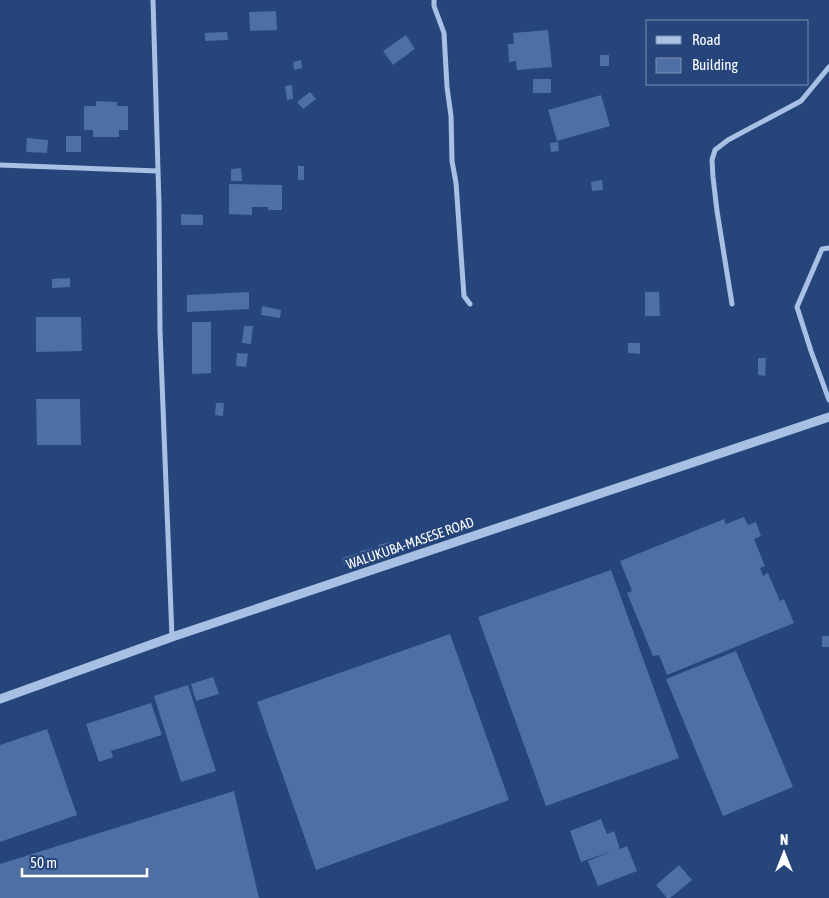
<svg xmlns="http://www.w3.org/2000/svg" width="829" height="898" font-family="'Asap Condensed',sans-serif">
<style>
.building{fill:#4d6fa4}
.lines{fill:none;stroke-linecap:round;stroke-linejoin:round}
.minor{stroke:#a9c0e5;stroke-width:5}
.tertiary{stroke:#a9c0e5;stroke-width:9}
.labels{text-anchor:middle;stroke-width:4.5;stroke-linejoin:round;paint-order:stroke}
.street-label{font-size:14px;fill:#fff;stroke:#25457b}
</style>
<rect width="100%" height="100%" fill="#25457b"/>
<!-- building -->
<path class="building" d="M276,11L277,30L250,31L249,12Z
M548,30L552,67L517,70L516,61L509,62L508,44H514L513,33Z
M227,32L228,40L205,41V33Z
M406,35L415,49L393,65L383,51Z
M600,55H609V66H600Z
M301,60L302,68L294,70L293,62Z
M533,79H551V93H533Z
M292,85L293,99L287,100L285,86Z
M310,92L316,99L303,109L297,102Z
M601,95L610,126L557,141L548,110Z
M96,101L117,102V106H128V130H119V137H93V130H84V106H96Z
M66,136H81V152H66Z
M27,138L48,140L47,153L26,152Z
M558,142L559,151L551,152L550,143Z
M298,166H304V180H298Z
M241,168L242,181H231V169Z
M602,180L603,190L592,191L591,182Z
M229,184L282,185V210H268V207H252V215L229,214Z
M181,214L203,215V225H181Z
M70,278V287L52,288V279Z
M249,292V309L187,312V295Z
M645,292H659L660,316H645Z
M262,306L281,310L280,318L261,315Z
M36,317H81L82,351L36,352Z
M192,322H211V373L192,374Z
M244,326H253L251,344L242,343Z
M628,343H640V354L628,353Z
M237,353L248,354L246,367L236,366Z
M758,358H766L765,376L758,375Z
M36,399H80L81,445H37Z
M216,403H224L223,416L215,415Z
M744,517L748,525L756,522L761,536L754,539L765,566L760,568L763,576L768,573L780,601L784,599L794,623L667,675L659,655L653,656L627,593L632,591L620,561L724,519L726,524Z
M390,542L392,548L380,552L378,545Z
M374,548L376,555L362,559L360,551Z
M358,553L360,560L344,565L342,558Z
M611,570L679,758L546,806L478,617Z
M450,634L509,800L316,870L257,702Z
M822,636H829V647H822Z
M736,651L793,787L723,816L666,679Z
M213,677L219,694L196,701L191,684Z
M188,685L216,771L181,782L154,696Z
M151,703L162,735L111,751L113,757L99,762L86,724Z
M47,729L77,815L0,842V745Z
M234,791L259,898H0V864Z
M601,819L607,834L614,831L620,849L627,846L637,871L598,886L588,861L612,851L581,862L570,831Z
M679,865L692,880L670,898H667L656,885Z"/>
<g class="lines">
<!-- minor -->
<path class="minor" d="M153,0L159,204L160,331L172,637
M434,0V6L444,33L447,87L451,116L452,161L456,183L464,296L470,304
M0,165L158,171
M829,248L822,249L797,307L811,351L829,400
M732,304L717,211L713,177L712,160L715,150L728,140L801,101L829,67"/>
<!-- tertiary -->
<path class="tertiary" d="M0,699L172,637L829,417"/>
</g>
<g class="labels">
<!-- street labels -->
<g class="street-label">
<text transform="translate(410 543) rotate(-19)" y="5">WALUKUBA-MASESE ROAD</text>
</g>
</g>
<!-- legend -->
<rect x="646" y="20" width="162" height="65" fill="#25457b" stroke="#7c8fb0"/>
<rect x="656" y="36" width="25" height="8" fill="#a9c0e5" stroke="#7c8fb0"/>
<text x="692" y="45" font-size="15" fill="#ffffff">Road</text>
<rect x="656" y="58" width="25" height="15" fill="#4d6fa4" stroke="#7c8fb0"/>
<text x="692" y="70" font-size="15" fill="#ffffff">Building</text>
<!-- north arrow -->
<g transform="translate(784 853)" stroke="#25457b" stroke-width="4" paint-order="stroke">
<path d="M0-4L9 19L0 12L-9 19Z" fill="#ffffff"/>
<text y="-8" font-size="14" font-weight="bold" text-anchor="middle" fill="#ffffff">N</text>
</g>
<!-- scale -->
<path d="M22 868v8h125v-8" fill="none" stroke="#ffffff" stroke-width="2.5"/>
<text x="30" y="868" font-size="15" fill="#ffffff" stroke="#25457b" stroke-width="4" paint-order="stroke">50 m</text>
</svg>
